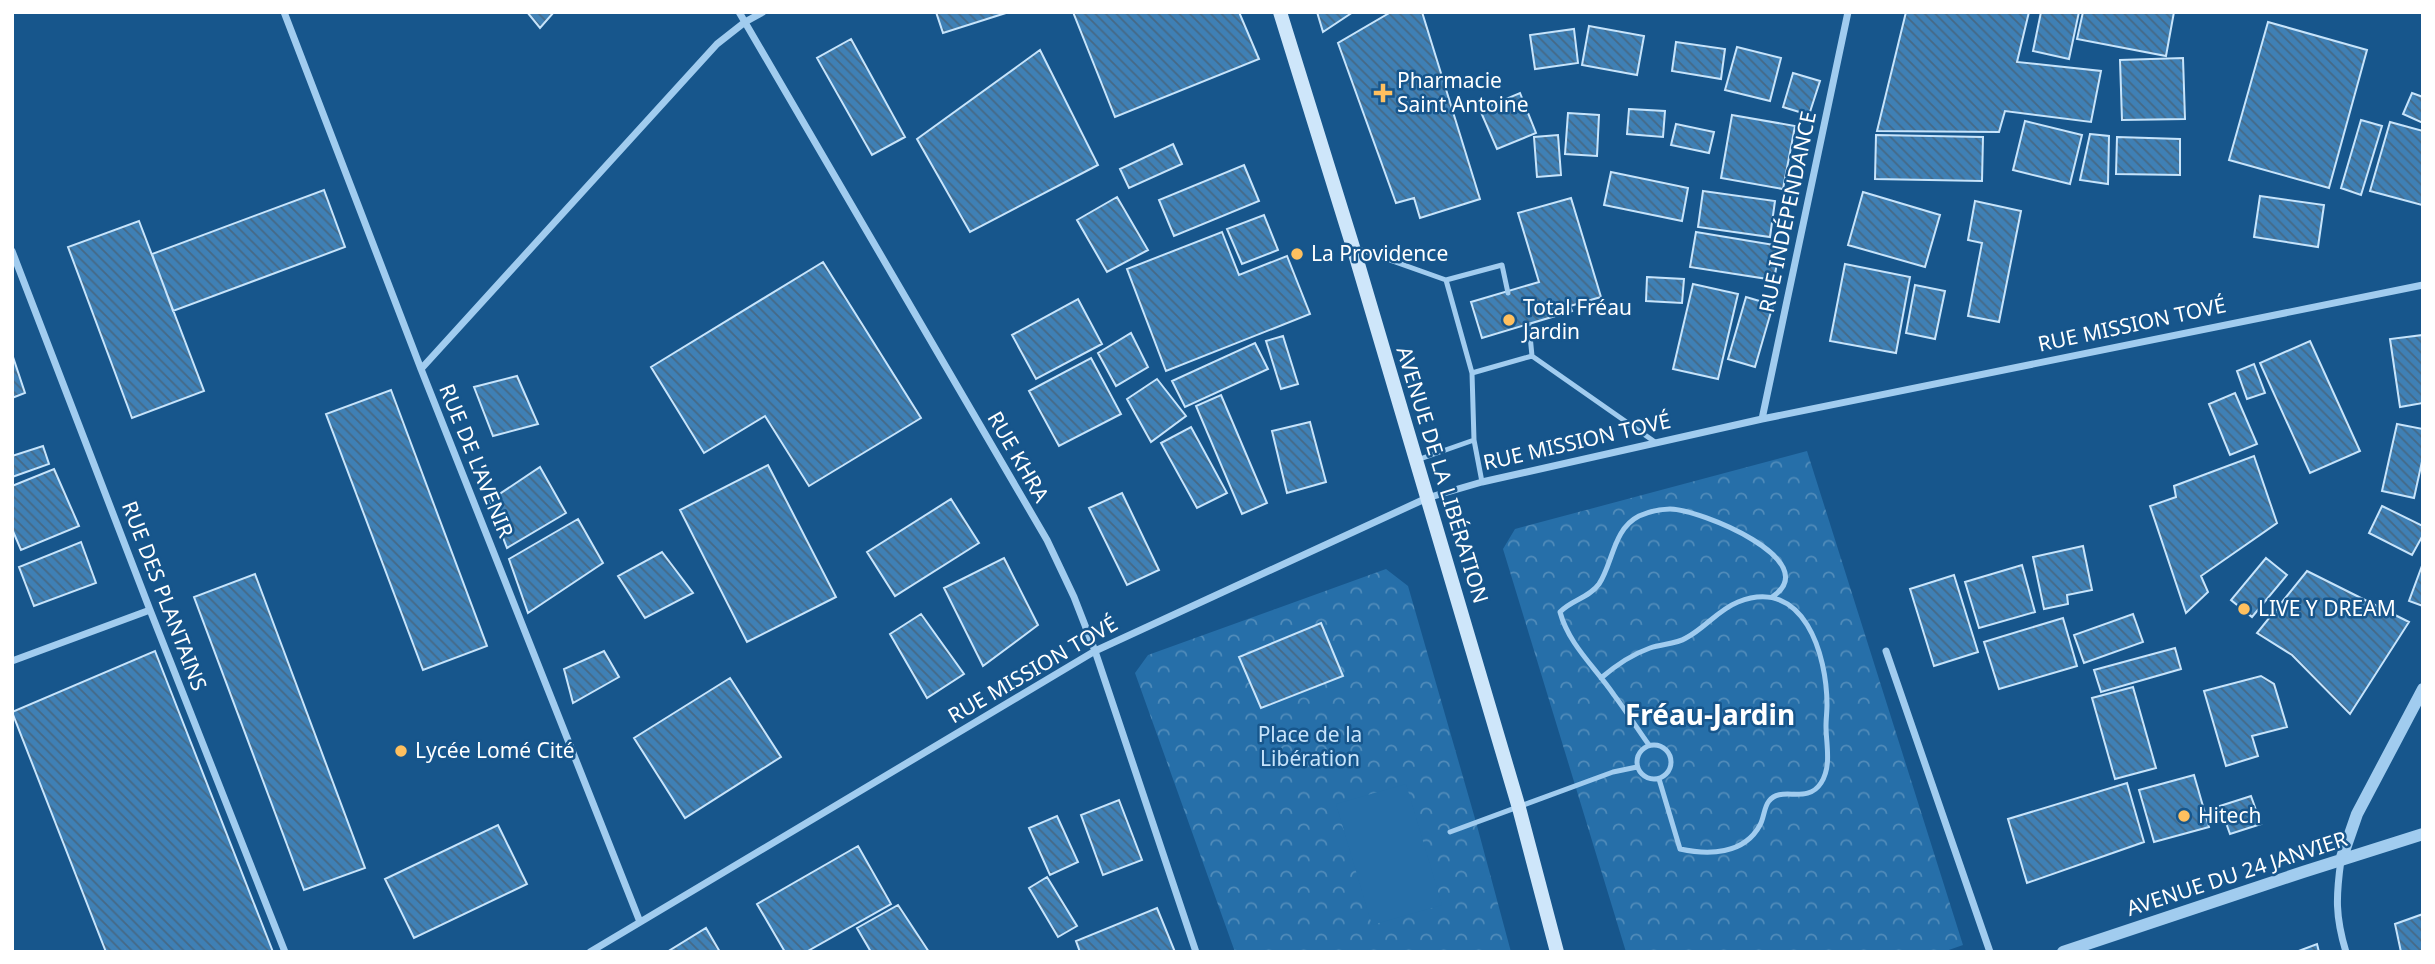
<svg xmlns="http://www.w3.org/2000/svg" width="2435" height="964" font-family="'Noto Sans',sans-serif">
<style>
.park{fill:url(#park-crowns)}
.pitch{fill:#266fa9}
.building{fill:url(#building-back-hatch);stroke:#c7e4fb;stroke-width:2}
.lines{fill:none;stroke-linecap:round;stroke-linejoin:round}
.service{stroke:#a1ccef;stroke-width:5}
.minor{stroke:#a1ccef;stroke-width:7}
.tertiary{stroke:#a1ccef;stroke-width:12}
.secondary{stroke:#cee6fa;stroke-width:14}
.poi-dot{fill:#ffc05f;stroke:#17568c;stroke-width:2.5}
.labels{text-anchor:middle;stroke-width:5;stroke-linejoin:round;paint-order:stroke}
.poi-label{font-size:21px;fill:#fff;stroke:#17568c;text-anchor:start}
.street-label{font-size:21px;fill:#fff;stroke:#17568c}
.park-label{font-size:21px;fill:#c7e4fb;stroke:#17568c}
.district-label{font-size:28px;font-weight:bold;fill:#fff;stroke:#17568c}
</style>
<defs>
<pattern id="park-crowns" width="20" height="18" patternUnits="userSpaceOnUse" patternTransform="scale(1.75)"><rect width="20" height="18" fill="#266fa9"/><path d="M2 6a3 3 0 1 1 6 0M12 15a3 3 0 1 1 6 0" fill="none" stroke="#518cba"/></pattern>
<pattern id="building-back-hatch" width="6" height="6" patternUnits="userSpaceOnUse" patternTransform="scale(1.75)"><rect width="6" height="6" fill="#3f80b5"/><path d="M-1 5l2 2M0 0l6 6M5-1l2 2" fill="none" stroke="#456986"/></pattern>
</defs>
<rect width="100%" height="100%" fill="#17568c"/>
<!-- park -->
<path class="park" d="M1807,451L1963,945L1943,952H1626L1503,549L1515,529Z
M1386,569L1408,586L1476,822L1511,952H1235L1135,673L1148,655Z"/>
<!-- pitch -->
<path class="pitch" d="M1406,784L1442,905L1372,925L1336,804Z"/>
<!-- building -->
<path class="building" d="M527,12H554L540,28Z
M936,12H1009L943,33Z
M1073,12H1239L1259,59L1115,117Z
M1317,12H1353L1323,32Z
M1391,12H1422L1480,199L1420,218L1414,198L1396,203L1338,43Z
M1906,12H2029L2017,62L2101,71L2091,122L2005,111L1999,132L1877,131Z
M2041,12H2079L2069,59L2033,51Z
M2083,12H2174L2166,56L2077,39Z
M2268,22L2367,50L2329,188L2229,160Z
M1589,26L1644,36L1637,75L1582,65Z
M1574,29L1578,63L1535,69L1530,35Z
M851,39L905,137L872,155L817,58Z
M1676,42L1725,49L1721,79L1672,71Z
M1737,47L1781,58L1770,101L1725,90Z
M1040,50L1098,165L970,232L917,139Z
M2183,58L2185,119L2122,120L2120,60Z
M1793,73L1820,81L1809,115L1783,107Z
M1520,93L1536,133L1497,149L1480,110Z
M2412,93L2423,97V123L2403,114Z
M1629,109L1665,111L1663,137L1627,134Z
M1568,113L1599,115L1597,156L1565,154Z
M1732,115L1795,126L1783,189L1721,178Z
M2361,120L2382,126L2361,195L2341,188Z
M2025,121L2082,135L2070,184L2013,170Z
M2390,122L2423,131L2422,205L2370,191Z
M1676,124L1714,132L1709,153L1671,145Z
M2090,134L2109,136L2108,184L2080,180Z
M1558,135L1561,175L1537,177L1534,137Z
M1876,135L1983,137L1982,181L1875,179Z
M2117,137L2180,139V175L2116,174Z
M1173,144L1182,164L1129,188L1120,169Z
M1244,165L1259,201L1174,236L1159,200Z
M1611,172L1688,188L1682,221L1604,205Z
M324,190L345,247L173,311L152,254Z
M1703,191L1775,201L1770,237L1698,227Z
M1863,192L1940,215L1925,267L1848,245Z
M2260,196L2324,205L2318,247L2254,237Z
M1117,197L1148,250L1107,272L1077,220Z
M1571,198L1601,297L1570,306L1572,311L1482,338L1471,302L1539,282L1518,213Z
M1975,201L2021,211L1999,322L1968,316L1982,243L1968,240Z
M1264,215L1278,250L1242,264L1227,229Z
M139,221L204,391L132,418L68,247Z
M1222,232L1239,275L1287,256L1310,314L1166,371L1127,269Z
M1696,232L1780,246L1774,280L1690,267Z
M823,262L921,418L809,486L765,416L704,453L651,367Z
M1845,264L1910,277L1896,353L1830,341Z
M1647,277L1684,279L1682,303L1646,301Z
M1693,284L1738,294L1718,379L1673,369Z
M1915,285L1945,291L1935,339L1906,333Z
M1746,297L1773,305L1755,367L1728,359Z
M1078,299L1102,344L1036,379L1012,335Z
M1131,333L1148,367L1116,386L1098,353Z
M2423,335V403L2400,407L2390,339Z
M1283,336L1298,384L1281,389L1266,341Z
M2310,341L2360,451L2310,473L2260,363Z
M1255,343L1268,369L1185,407L1172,381Z
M12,354L25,393L12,398Z
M1091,358L1121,414L1059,446L1029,391Z
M2254,364L2265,393L2247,399L2237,371Z
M517,376L538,424L493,436L474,387Z
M1157,379L1186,416L1151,442L1127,399Z
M391,390L487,646L423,670L326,414Z
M2235,393L2257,444L2230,455L2209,404Z
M1221,395L1267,503L1242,514L1196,406Z
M1310,422L1326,482L1287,493L1272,431Z
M2397,424L2423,429V457L2414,498L2382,491Z
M1191,427L1227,493L1197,508L1161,443Z
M43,446L49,464L12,477V456Z
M2254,456L2277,523L2201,576L2208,592L2186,613L2150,506L2176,497L2174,486Z
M768,465L836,597L747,642L680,510Z
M540,467L566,513L507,548L489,501Z
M54,469L79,526L21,550L12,529V486Z
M1122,493L1159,570L1127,585L1089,508Z
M951,499L979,543L895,596L867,552Z
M2382,506L2423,526V535L2412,555L2369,533Z
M578,519L603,563L528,613L509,559Z
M81,542L96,583L34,606L19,567Z
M2083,546L2092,590L2067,595L2068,604L2044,609L2033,557Z
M662,552L693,593L645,618L618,576Z
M1004,558L1038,625L983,666L944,588Z
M2266,558L2287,575L2252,617L2231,600Z
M2423,563V606L2409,601Z
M2022,565L2035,612L1979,628L1965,582Z
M2307,571L2409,622L2350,714L2292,655L2257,633Z
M255,574L365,868L304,890L194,597Z
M1954,575L1978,652L1934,666L1910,589Z
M921,614L964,674L927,698L890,634Z
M2133,614L2143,642L2084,663L2074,635Z
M2063,618L2077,666L1999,689L1984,642Z
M1321,623L1343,676L1261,708L1239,657Z
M2175,648L2181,669L2101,692L2094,670Z
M155,651L273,952H106L12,712Z
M604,651L619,677L573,703L564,669Z
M2261,676L2274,684L2287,727L2252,736L2258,756L2226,766L2204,691Z
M730,678L781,757L685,818L634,738Z
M2133,687L2156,768L2115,779L2092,698Z
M2194,775L2209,827L2154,842L2139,790Z
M2127,783L2144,842L2027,883L2008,819Z
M2251,796L2261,824L2230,834L2220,806Z
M1119,800L1142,860L1103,875L1081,815Z
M1057,816L1078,862L1050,875L1029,828Z
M498,825L527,884L414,938L385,879Z
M858,846L891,904L806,952H785L757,904Z
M1047,877L1077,926L1058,937L1029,888Z
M898,905L929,952H871L857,928Z
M1157,908L1175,952H1080L1076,941Z
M2423,914V952H2401L2395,924Z
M706,928L720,952H667Z
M2317,944L2319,952H2296Z"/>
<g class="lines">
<!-- service -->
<path class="service" d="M1356,248L1446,280L1502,265L1508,293
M1446,280L1472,373L1474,440L1482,482
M1529,325L1532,356L1655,442
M1472,373L1532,356
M1417,460L1474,440
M1601,678C1615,666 1633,654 1650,648C1662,644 1676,644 1686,638C1705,628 1718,610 1738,602C1804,576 1827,655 1827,705C1827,712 1826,719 1826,726C1826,744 1832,766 1821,783C1807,805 1781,785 1769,801C1764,807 1764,818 1760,825C1744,855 1708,855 1680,849L1659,779
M1637 762a17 17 0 1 1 34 0a17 17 0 1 1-34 0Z
M1649,745C1637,728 1626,711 1614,695C1595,667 1569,645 1560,612C1571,600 1589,598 1599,584C1613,563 1613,529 1639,516C1648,512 1660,509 1670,509C1699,509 1827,561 1772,597
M1450,832L1613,772L1637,767"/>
<!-- minor -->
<path class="minor" d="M284,12L421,369L640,922
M739,12L1047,540L1074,597L1095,651L1196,952
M12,251L150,610L285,952
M421,369L717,44L745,22L763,12
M1762,419L1848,12
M1886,651L1990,952
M12,661L150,610
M2341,860C2336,896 2335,916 2346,952
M590,952L1095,651L1427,498L1482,482L1762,419L2423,285"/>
<!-- tertiary -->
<path class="tertiary" d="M2341,860L2357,814L2423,689
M2063,952L2303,872L2423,834"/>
<!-- secondary -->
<path class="secondary" d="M1280,12L1353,247L1519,808L1557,952"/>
</g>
<!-- markers -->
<g class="poi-dot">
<path d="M1379.5 82.5h7v7h7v7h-7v7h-7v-7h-7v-7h7z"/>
<circle cx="1297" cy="254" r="7"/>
<circle cx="1509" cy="320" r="7"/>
<circle cx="2244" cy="609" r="7"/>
<circle cx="401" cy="751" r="7"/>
<circle cx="2184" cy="816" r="7"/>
</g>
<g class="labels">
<!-- poi labels -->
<g class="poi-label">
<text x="1397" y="88">Pharmacie<tspan x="1397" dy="24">Saint Antoine</tspan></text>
<text x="1311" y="261">La Providence</text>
<text x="1523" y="315">Total Fréau<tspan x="1523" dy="24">Jardin</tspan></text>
<text x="2258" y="616">LIVE Y DREAM</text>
<text x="415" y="758">Lycée Lomé Cité</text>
<text x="2198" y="823">Hitech</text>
</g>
<!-- street labels -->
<g class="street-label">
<text transform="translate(1788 212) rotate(-78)" y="7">RUE INDÉPENDANCE</text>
<text transform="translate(2132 325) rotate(-12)" y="7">RUE MISSION TOVÉ</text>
<text transform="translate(1577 442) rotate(-13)" y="7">RUE MISSION TOVÉ</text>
<text transform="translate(1018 457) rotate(60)" y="7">RUE KHRA</text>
<text transform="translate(476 461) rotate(68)" y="7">RUE DE L'AVENIR</text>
<text transform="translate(1442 475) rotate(73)" y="7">AVENUE DE LA LIBÉRATION</text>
<text transform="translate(164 596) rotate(69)" y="7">RUE DES PLANTAINS</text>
<text transform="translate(1033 670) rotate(-30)" y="7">RUE MISSION TOVÉ</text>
<text transform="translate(2237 874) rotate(-18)" y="7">AVENUE DU 24 JANVIER</text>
</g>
<!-- park labels -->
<g class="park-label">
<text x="1310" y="742">Place de la<tspan x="1310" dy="24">Libération</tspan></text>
</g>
<!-- district labels -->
<g class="district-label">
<text x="1710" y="725">Fréau-Jardin</text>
</g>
</g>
<!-- border -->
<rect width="2435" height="964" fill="none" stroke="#ffffff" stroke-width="28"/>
</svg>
